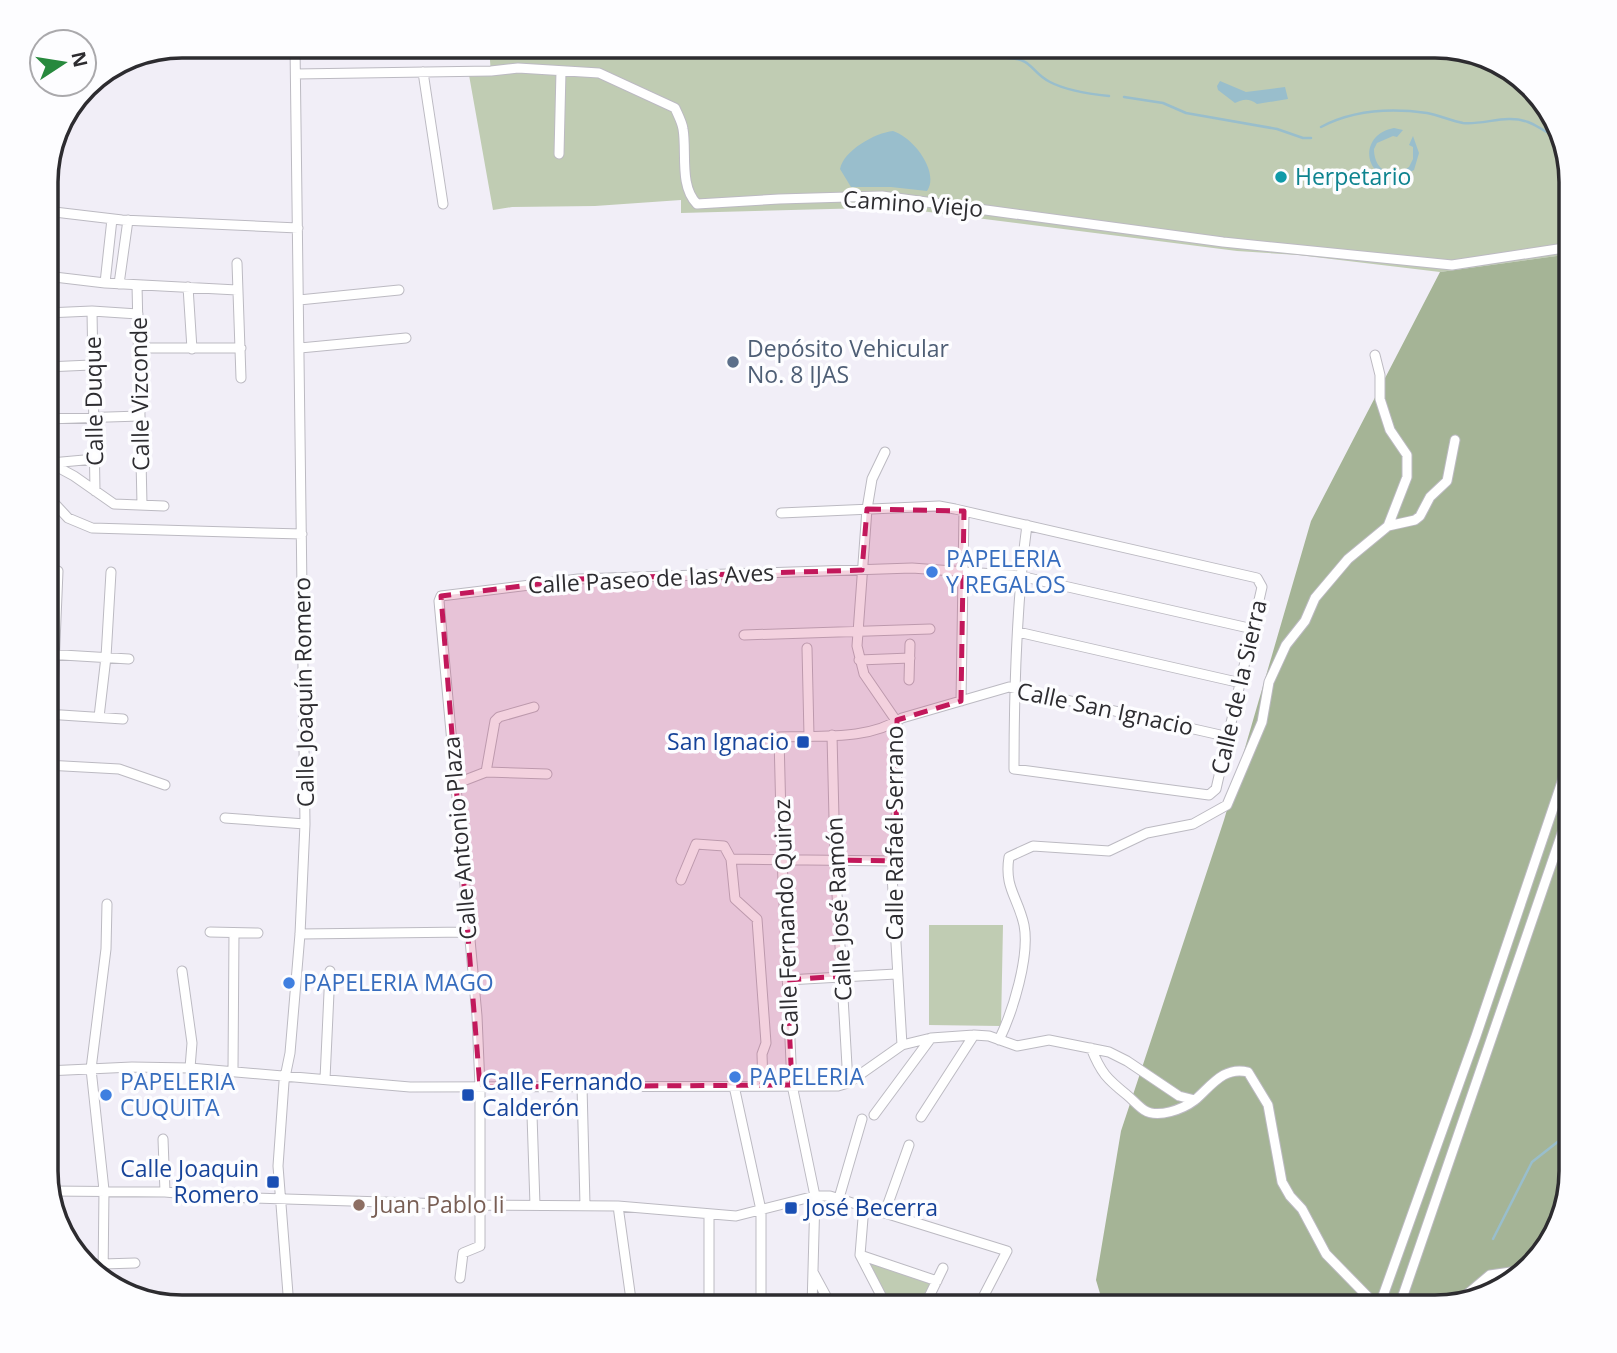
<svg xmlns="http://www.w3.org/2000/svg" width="1617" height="1353" font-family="'Open Sans',sans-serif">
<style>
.green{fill:#c0ccb3}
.forest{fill:#a5b496}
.water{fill:#99becc}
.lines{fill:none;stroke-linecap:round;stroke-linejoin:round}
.stream{stroke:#99becc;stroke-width:2.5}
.minor-casing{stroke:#bcbac2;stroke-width:11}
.minor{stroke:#fff;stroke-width:9}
.marked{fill:#c2185b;fill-opacity:0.2;stroke:#c2185b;stroke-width:5;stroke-dasharray:14 9;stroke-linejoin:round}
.culture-dot{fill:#0f9aa8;stroke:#fdfdff;stroke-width:2.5}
.service-dot{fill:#5c6f8a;stroke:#fdfdff;stroke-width:2.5}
.shop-dot{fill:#3f7fe0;stroke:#fdfdff;stroke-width:2.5}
.transit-dot{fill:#1a4fb4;stroke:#fdfdff;stroke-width:2.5}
.education-dot{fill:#8d6e63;stroke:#fdfdff;stroke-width:2.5}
.labels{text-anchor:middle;stroke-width:7;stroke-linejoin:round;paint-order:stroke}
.culture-label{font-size:23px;fill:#0d838f;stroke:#fdfdff;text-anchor:start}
.street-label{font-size:23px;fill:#2d2c30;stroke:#fdfdff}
.service-label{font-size:23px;fill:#4e5e75;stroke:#fdfdff;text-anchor:start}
.shop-label{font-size:23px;fill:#366cbe;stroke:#fdfdff;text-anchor:start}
.transit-label{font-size:23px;fill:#164399;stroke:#fdfdff;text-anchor:end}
.education-label{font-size:23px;fill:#785e54;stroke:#fdfdff;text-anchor:start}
.rim{fill:none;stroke:#2d2c30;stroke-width:3.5}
</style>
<rect width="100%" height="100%" fill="#f1eef7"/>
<!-- green -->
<path class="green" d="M489,46H1436L1525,80L1561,129L1571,182V254L1440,272L1298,255L1237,251L913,210L869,208L681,213V200L595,206L512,207L493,210L469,75H491Z
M929,925H1003L1001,1026L929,1025Z
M863,1258L934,1282L922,1307H889Z"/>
<!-- forest -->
<path class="forest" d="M1571,254V1172L1537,1261L1488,1297L1435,1307H1104L1096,1280L1121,1131L1224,820L1311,521L1440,272Z"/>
<!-- water -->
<path class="water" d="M1220,81L1246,92L1285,87L1288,99L1257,104C1249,98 1243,99 1235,103L1218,90L1217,86Z
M1394,128L1403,130L1397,137L1393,136L1377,143L1374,149C1374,170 1391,180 1409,167L1413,159V147L1409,145L1413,136L1419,153L1414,170L1397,179C1362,178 1359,134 1394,128Z
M893,131C913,137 940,172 927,191L891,187H851L840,169C844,150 875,133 893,131Z"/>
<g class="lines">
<!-- stream -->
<path class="stream" d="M1008,58C1034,59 1030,72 1050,82C1067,91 1090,94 1109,96
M1124,97L1163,103L1186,113L1277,129L1303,138H1311
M1321,127C1353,110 1391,108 1427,113C1439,115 1451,121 1463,123C1485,125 1506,114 1528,122C1542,127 1545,135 1562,136
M1493,1239L1532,1162L1569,1133L1561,1105L1571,1075"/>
<defs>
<path id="minor" d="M423,72L443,204
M296,74L491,71L518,68L599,73L675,108C678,115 682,122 683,129C687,152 679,186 697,204L779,199L882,196L1223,242L1452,265L1571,247
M559,154L561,71
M46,211L122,220L298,228
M237,263L241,378
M46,276L105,283L237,290
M105,283L112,219
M119,284L128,220
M137,285L142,504
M188,287L192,349
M299,300L399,290
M92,311L95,491
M46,313L92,311L138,314
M140,348H241
M300,348L406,338
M1375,355L1380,375V399L1390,430L1407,455V477L1388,526
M46,367L91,365
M46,419L140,416
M885,452L872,479L867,509L857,646L864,674L897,722L896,861L892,875L902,1045
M50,463L74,476L114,504L164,506
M51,463L95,459
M46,500L55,504L68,518L92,528L302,534
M781,513L939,506L955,509L1257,578L1262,587L1216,789L1209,795L1014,769C1014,688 1016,606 1027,525
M1018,632L1241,683
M744,635L930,629
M807,648L809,736
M46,654L129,659
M859,660L910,658
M909,680L910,644
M961,701L964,511
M46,714L123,719
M52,714L58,571
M99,717L106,657L111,572
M832,735L835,860L848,1083
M46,765L119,769L165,785
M486,772L495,721L499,717L534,707
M455,784L486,772L547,774
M225,818L305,824
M731,859L896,861
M681,880L696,844L724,846L731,859L735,899L757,919L766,1043L762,1054L763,1086
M210,932L258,933
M300,934L468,932
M182,971L192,1043L190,1068
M787,980L896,974
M999,1040C1013,1011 1030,956 1024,925C1018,897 1004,888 1009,857L1033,846L1109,851L1147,833L1193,824L1227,805L1262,722L1269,682L1286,645L1305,621L1315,598L1348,559L1388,526L1415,520L1420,516L1430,497L1447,481L1455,440
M1091,1048C1101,1073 1107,1079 1127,1095C1133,1100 1138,1106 1144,1110C1158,1119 1183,1109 1195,1100
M233,1070L234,933
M46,1071L132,1067L190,1068L410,1087L838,1086L848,1083L902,1045L931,1038L974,1035L989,1036L1017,1046L1049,1040L1109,1052L1127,1061L1179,1096L1195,1100C1212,1085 1224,1066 1248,1072L1268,1105L1282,1182L1290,1196L1302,1209L1326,1254L1371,1300L1387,1307
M325,1079L330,971
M582,1086L585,1205
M734,1086L761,1210V1307
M532,1115L535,1205
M874,1115L931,1038
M921,1117L974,1035
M163,1139L165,1192
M49,1191L165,1192L221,1197L480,1205L618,1206L736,1216L815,1196H830L1007,1251L978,1307
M839,1198L862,1119
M618,1206L632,1307
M864,1206L860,1255L887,1307
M885,1212L909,1145
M709,1214V1307
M860,1255L937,1281
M103,1264L135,1263
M813,1272L832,1307
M103,1278L104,1190L91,1069L106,949L107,904
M460,1278L463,1253L480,1246V1087L477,1016L439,601L441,596L578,579L912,568L1020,576L1253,629
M1450,1305L1458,1302L1490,1275L1525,1270
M289,1307L278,1166L284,1082L290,1053L300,934L305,824L295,46
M812,1307L815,1196L792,1085L782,858L779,737C819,735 867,741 902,718L1009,687L1229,737
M924,1307L943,1268
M1379,1307L1476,1036L1571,755
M1399,1307L1571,807"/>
</defs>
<!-- minor casing -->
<use href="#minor" class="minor-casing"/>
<!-- minor -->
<use href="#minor" class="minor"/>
</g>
<!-- marked area -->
<path class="marked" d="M867,509L964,511L961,701L897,720L896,861L835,860L842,976L787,980L792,1085L480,1087L441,596L578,579L862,570Z"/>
<!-- markers -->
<circle class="culture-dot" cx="1281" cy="177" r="7"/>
<circle class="service-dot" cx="733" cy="362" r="7"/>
<g class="shop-dot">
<circle cx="932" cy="572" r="7"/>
<circle cx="289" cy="983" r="7"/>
<circle cx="735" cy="1077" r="7"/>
<circle cx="106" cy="1095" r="7"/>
</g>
<g class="transit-dot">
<rect x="796" y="735" width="14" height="14" rx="3.5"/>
<rect x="461" y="1088" width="14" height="14" rx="3.5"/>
<rect x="266" y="1175" width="14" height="14" rx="3.5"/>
<rect x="784" y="1201" width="14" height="14" rx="3.5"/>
</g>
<circle class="education-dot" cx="359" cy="1205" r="7"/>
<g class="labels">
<!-- culture labels -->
<g class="culture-label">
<text x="1295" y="185">Herpetario</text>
</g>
<!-- street labels -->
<g class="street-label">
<text transform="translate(913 204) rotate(4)" y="8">Camino Viejo</text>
<text transform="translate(140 394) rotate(-91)" y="8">Calle Vizconde</text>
<text transform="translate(94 401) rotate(-91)" y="8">Calle Duque</text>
<text transform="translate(651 579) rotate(-3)" y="8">Calle Paseo de las Aves</text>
<text transform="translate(1239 687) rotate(-77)" y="8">Calle de la Sierra</text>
<text transform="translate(304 692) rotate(-91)" y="8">Calle Joaquín Romero</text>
<text transform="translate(1105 709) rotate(12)" y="8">Calle San Ignacio</text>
<text transform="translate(895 833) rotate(-90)" y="8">Calle Rafaél Serrano</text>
<text transform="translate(460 838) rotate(-95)" y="8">Calle Antonio Plaza</text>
<text transform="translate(839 909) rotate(-93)" y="8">Calle José Ramón</text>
<text transform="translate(786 918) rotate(-92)" y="8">Calle Fernando Quiroz</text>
</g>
<!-- service labels -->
<g class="service-label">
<text x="747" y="357">Depósito Vehicular<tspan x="747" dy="26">No. 8 IJAS</tspan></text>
</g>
<!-- shop labels -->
<g class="shop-label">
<text x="946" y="567">PAPELERIA<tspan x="946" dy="26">Y REGALOS</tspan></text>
<text x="303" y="991">PAPELERIA MAGO</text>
<text x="749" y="1085">PAPELERIA</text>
<text x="120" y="1090">PAPELERIA<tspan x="120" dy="26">CUQUITA</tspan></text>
</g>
<!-- transit labels -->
<g class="transit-label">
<text x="789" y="750">San Ignacio</text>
<text x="482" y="1090" text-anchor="start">Calle Fernando<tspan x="482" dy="26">Calderón</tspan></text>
<text x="259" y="1177">Calle Joaquin<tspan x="259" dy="26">Romero</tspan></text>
<text x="805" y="1216" text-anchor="start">José Becerra</text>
</g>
<!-- education labels -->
<g class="education-label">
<text x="373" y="1213">Juan Pablo Ii</text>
</g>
</g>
<!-- crop -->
<path d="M0 0H1617V1353H0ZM182 58H1435A124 124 0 0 1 1559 182V1171A124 124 0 0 1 1435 1295H182A124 124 0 0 1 58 1171V182A124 124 0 0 1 182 58Z" fill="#fdfdff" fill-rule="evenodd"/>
<path class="rim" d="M182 58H1435A124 124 0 0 1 1559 182V1171A124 124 0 0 1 1435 1295H182A124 124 0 0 1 58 1171V182A124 124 0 0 1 182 58Z"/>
<!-- north arrow -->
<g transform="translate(63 63) rotate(78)"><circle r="33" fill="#fdfdff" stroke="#aaa9ac" stroke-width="2"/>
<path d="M0-5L12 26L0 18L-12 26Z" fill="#27893d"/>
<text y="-10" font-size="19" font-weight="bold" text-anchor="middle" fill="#2d2c30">N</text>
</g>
</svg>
